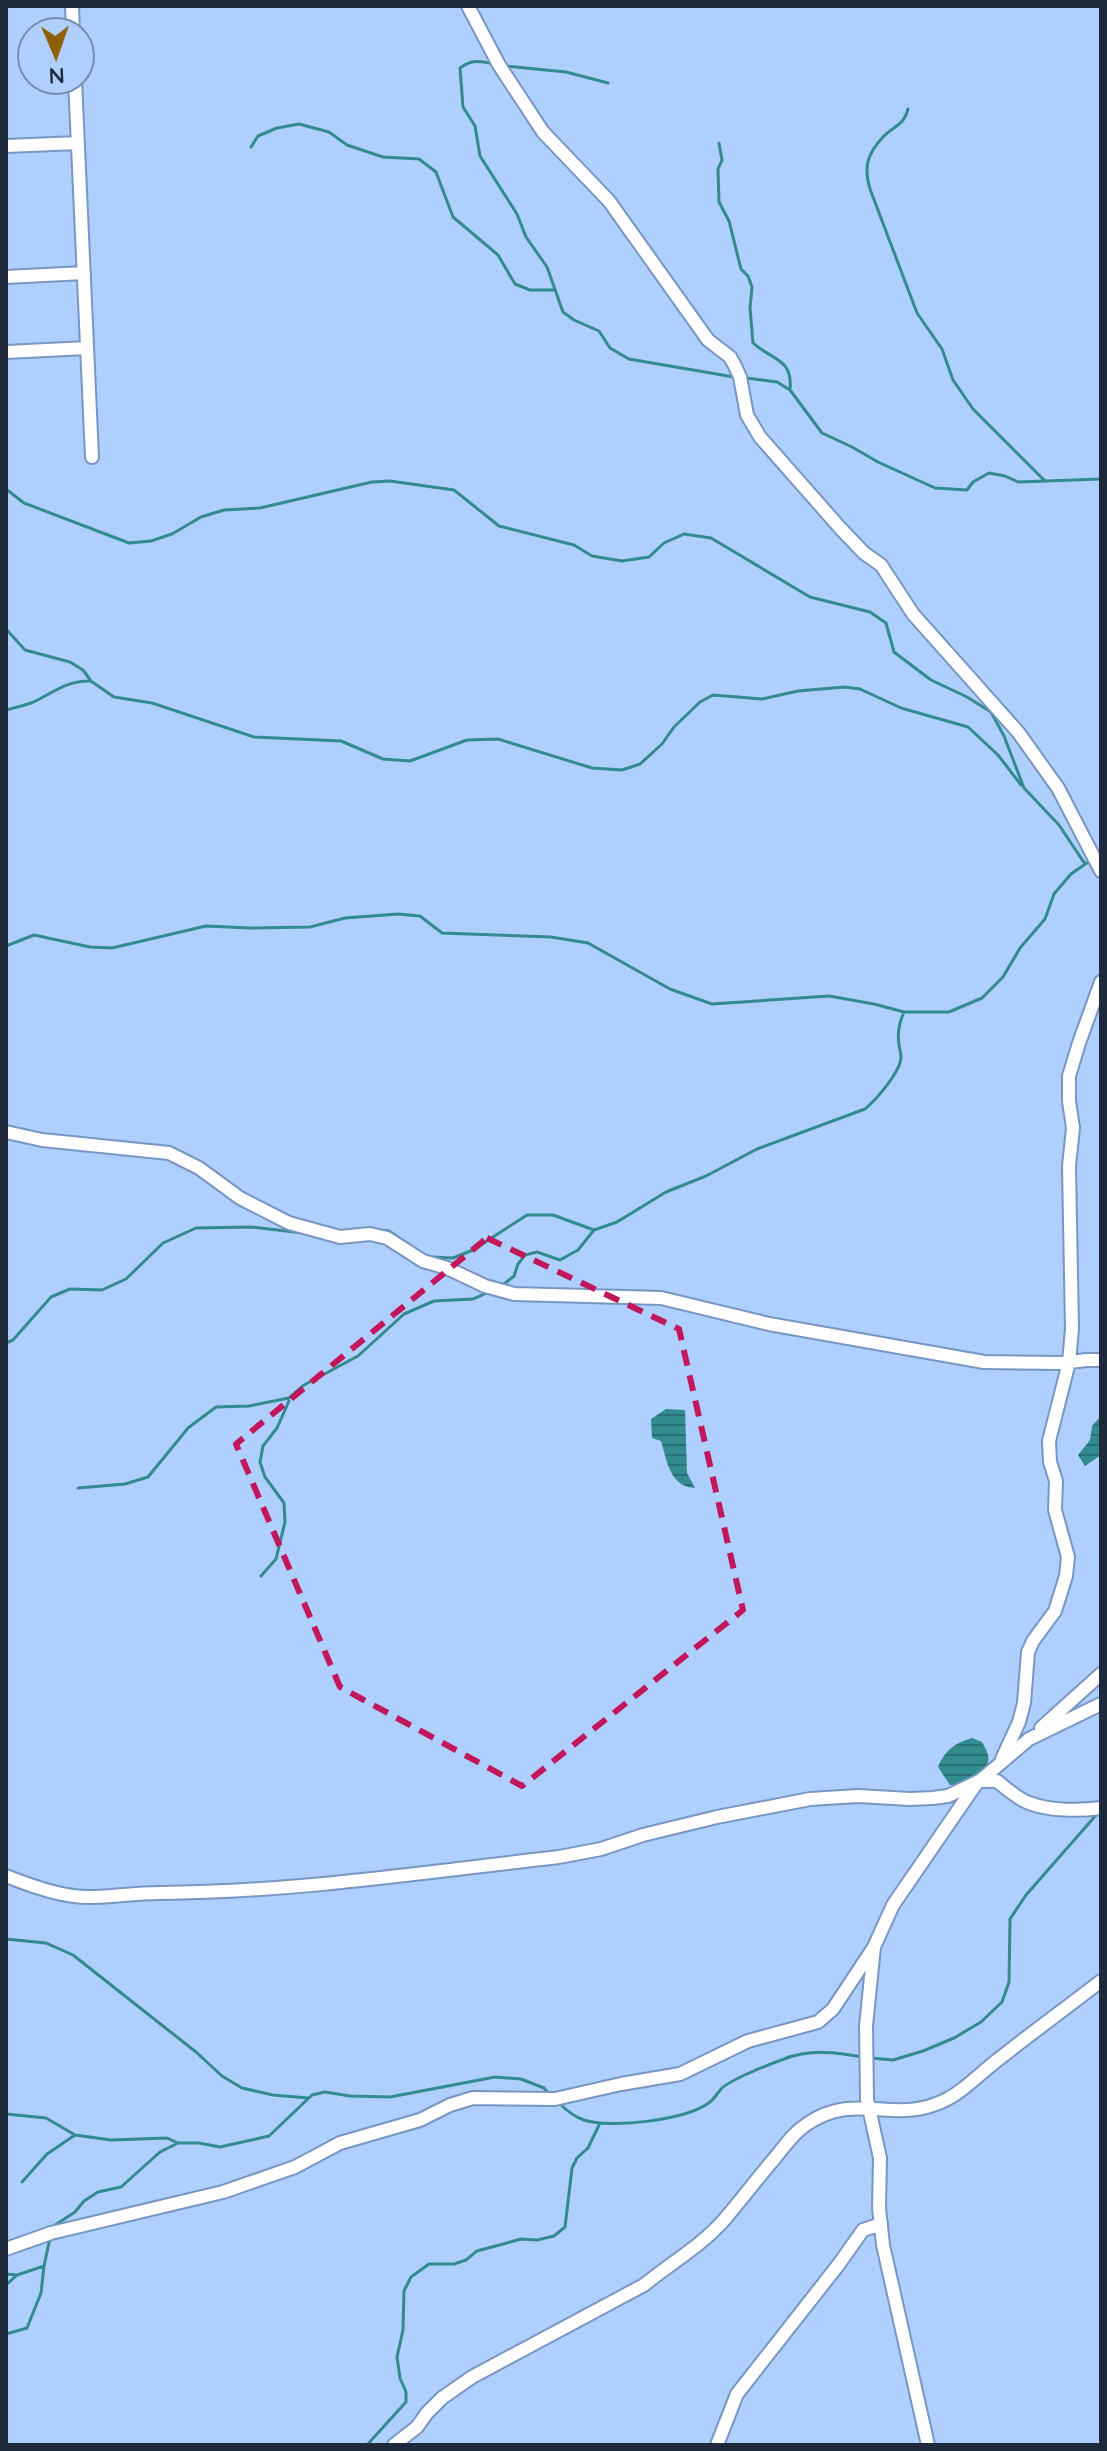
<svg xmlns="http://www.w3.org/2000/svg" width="1107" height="2451" font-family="Quicksand,sans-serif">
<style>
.water{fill:url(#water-rules)}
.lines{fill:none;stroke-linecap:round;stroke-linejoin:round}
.stream{stroke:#328b8e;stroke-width:3}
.minor-casing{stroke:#7896c3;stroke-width:16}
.minor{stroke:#fff;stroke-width:12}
.marked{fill:none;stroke:#c2185b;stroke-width:6;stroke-dasharray:16 10;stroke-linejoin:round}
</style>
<defs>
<pattern id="water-rules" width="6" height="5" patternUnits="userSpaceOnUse" patternTransform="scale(2)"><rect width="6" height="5" fill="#328b8e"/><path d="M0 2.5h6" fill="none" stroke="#2a7275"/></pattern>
</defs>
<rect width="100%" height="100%" fill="#afcfff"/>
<!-- water -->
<path class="water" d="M666,1409L685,1410L687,1473L695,1488C670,1487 667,1461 661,1441L652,1438L651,1419Z
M1101,1416V1455L1085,1466L1078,1455L1090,1440L1092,1426Z
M972,1738L982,1742C985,1748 990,1755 988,1762C985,1777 964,1784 950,1785L938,1767C945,1750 955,1743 972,1738Z"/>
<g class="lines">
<!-- stream -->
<path class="stream" d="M494,64C480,61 472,59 460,68L463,107L475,126L480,156L517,214L526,237L547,267L563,312L574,320L599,331L610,348L629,359L734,377
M506,66L566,72L608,83
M908,109C903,127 894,125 883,137C868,153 863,167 870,189L917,313L942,349L953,380L973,409L1045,481
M719,143L722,160L718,169L719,202L729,221L741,269L748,276L752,287L750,308L753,343C773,361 793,358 790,390
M251,147L258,136L277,128L299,124L329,132L347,145L383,157L419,159L436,172L453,217L498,255L515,284L530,290H555
M746,378L777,382L790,390L822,433L852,447L878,462L935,488L967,490L973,482L989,473L1005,476L1018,482L1101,479
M6,489L24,503L129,543L151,541L172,534L201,517L224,510L260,508L372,482L390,481L454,490L499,526L574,545L592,556L622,561L649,557L664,543L684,534L711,538L810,597L870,612L886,623L894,652L931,680L967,697L991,712L1004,736L1024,788L1059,825L1085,864
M6,629L25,650L70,662L83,670L91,681L114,697L152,703L254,737L341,741L383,759L410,761L467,740L498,739L592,768L622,770L640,764L662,744L674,727L700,702L713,695L762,699L798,691L845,687L860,689L901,708L968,727L998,755L1021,785
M6,710C14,708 23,706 31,703C52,694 66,680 91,681
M6,946L34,935L90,947L112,948L206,926L249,928L310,927L345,918L398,914L420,916L442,933L551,937L588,943L670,989L712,1004L829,996L874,1004L904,1012H949L982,998L1003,977L1020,948L1045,919L1054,894L1071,874L1091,860
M379,1230L389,1231L420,1252
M430,1257L453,1258L473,1250L527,1215H553L594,1230L617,1222L666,1192L706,1176L757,1149L865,1109C876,1100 901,1071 901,1057C901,1052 899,1048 899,1044C897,1032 899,1023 904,1012
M503,1285L514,1276L518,1264L525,1255L537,1252L560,1260L578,1250L594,1230
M6,1343L13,1340L51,1297L70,1289L102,1290L126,1279L163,1243L196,1228L251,1227L303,1233
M78,1488L125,1484L148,1477L188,1428L216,1407L249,1406L289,1398L304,1385L358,1356L404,1314L434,1301L473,1299L489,1292
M261,1576L276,1559L285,1522L284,1503L265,1477L260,1462L263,1446L277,1428L289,1401
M6,1939L46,1943L73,1955L196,2052L222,2076L242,2088L273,2095L308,2098
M871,2058L893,2060L923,2051L954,2038L981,2022L1002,2002L1009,1982L1010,1919L1026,1895L1097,1814
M559,2103C566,2110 574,2117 584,2120C612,2129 687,2120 710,2102C715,2098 718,2092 722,2088C732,2079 770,2064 784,2059C809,2049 837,2052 863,2057
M6,2114L46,2118L75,2135L111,2140L167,2138L178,2143
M22,2182L47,2154L75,2135
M52,2227L75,2212L84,2201L98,2192L121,2187L160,2152L178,2143H199L220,2147L269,2136L312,2095L325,2092L350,2096L390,2097L495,2077L521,2079L544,2088L550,2095
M6,2274L17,2275L44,2266L50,2238
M6,2285L17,2275
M6,2334L27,2328L41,2293L44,2266
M367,2445L406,2402V2392L400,2378L397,2357L403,2330L404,2291L411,2277L429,2264H454L466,2260L477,2251L503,2244L521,2239L537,2240L554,2236L565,2227L572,2168L577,2158L588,2148L600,2123"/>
<defs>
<path id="minor" d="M72,6L73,32
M468,6L499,65L543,132L609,201L708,340L730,357L735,366L740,377L747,415L760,437L841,529L864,553L881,565L913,614L1018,732L1058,788L1101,871
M75,80L92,457
M6,146L78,143
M6,277L84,273
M6,352L87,348
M6,1132L42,1140L169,1153L199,1168L240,1198L289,1223L340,1237L370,1234L387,1238L423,1261L447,1268L485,1286L514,1294L661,1298L769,1324L984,1362L1062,1363L1086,1360H1101
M1041,1728L1101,1674
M1002,1759L1019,1722L1024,1703L1028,1652L1033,1641L1055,1611L1066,1576L1068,1557L1055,1510L1056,1481L1050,1462L1049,1441L1069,1362L1072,1329L1069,1166L1073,1128L1069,1101V1076L1079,1043L1101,982
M6,1876C34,1887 64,1898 94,1897C116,1896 138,1893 160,1893C294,1892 426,1872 559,1857L601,1849L643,1835L717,1817L810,1799L858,1796L910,1799L933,1798L948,1796L979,1781H997C1007,1789 1018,1799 1029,1803C1050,1811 1079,1811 1101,1808
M6,2249L51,2233L223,2192L295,2167L340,2143L420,2120L450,2105L473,2098L555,2099L621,2084L680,2074L748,2041L818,2022L833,2009L874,1947
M394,2445L417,2427L427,2413L442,2398L472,2377L644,2285C671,2263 701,2246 724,2220C741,2200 757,2179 774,2159C784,2147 793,2133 807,2124C854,2092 890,2122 936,2104C959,2096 976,2077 995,2062C1029,2035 1066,2008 1101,1981
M717,2445L737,2394L839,2264L863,2230L881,2224
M928,2445L883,2245L879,2208L880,2158L867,2099L866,2026L874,1947L893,1905L976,1784L1029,1739L1101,1704"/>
</defs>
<!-- minor casing -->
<use href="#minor" class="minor-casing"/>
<!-- minor -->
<use href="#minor" class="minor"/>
</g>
<!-- marked area -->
<path class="marked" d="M487,1238L679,1329L743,1610L522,1786L340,1687L236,1444Z"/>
<!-- border -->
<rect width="1107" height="2451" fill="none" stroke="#1e2a3c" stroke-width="16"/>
<!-- north arrow -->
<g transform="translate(56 56) rotate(178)"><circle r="38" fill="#afcfff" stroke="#758db1" stroke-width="2"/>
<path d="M0-6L14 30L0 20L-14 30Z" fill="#8d6206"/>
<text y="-12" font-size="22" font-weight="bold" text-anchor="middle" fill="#1e2a3c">N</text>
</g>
</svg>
